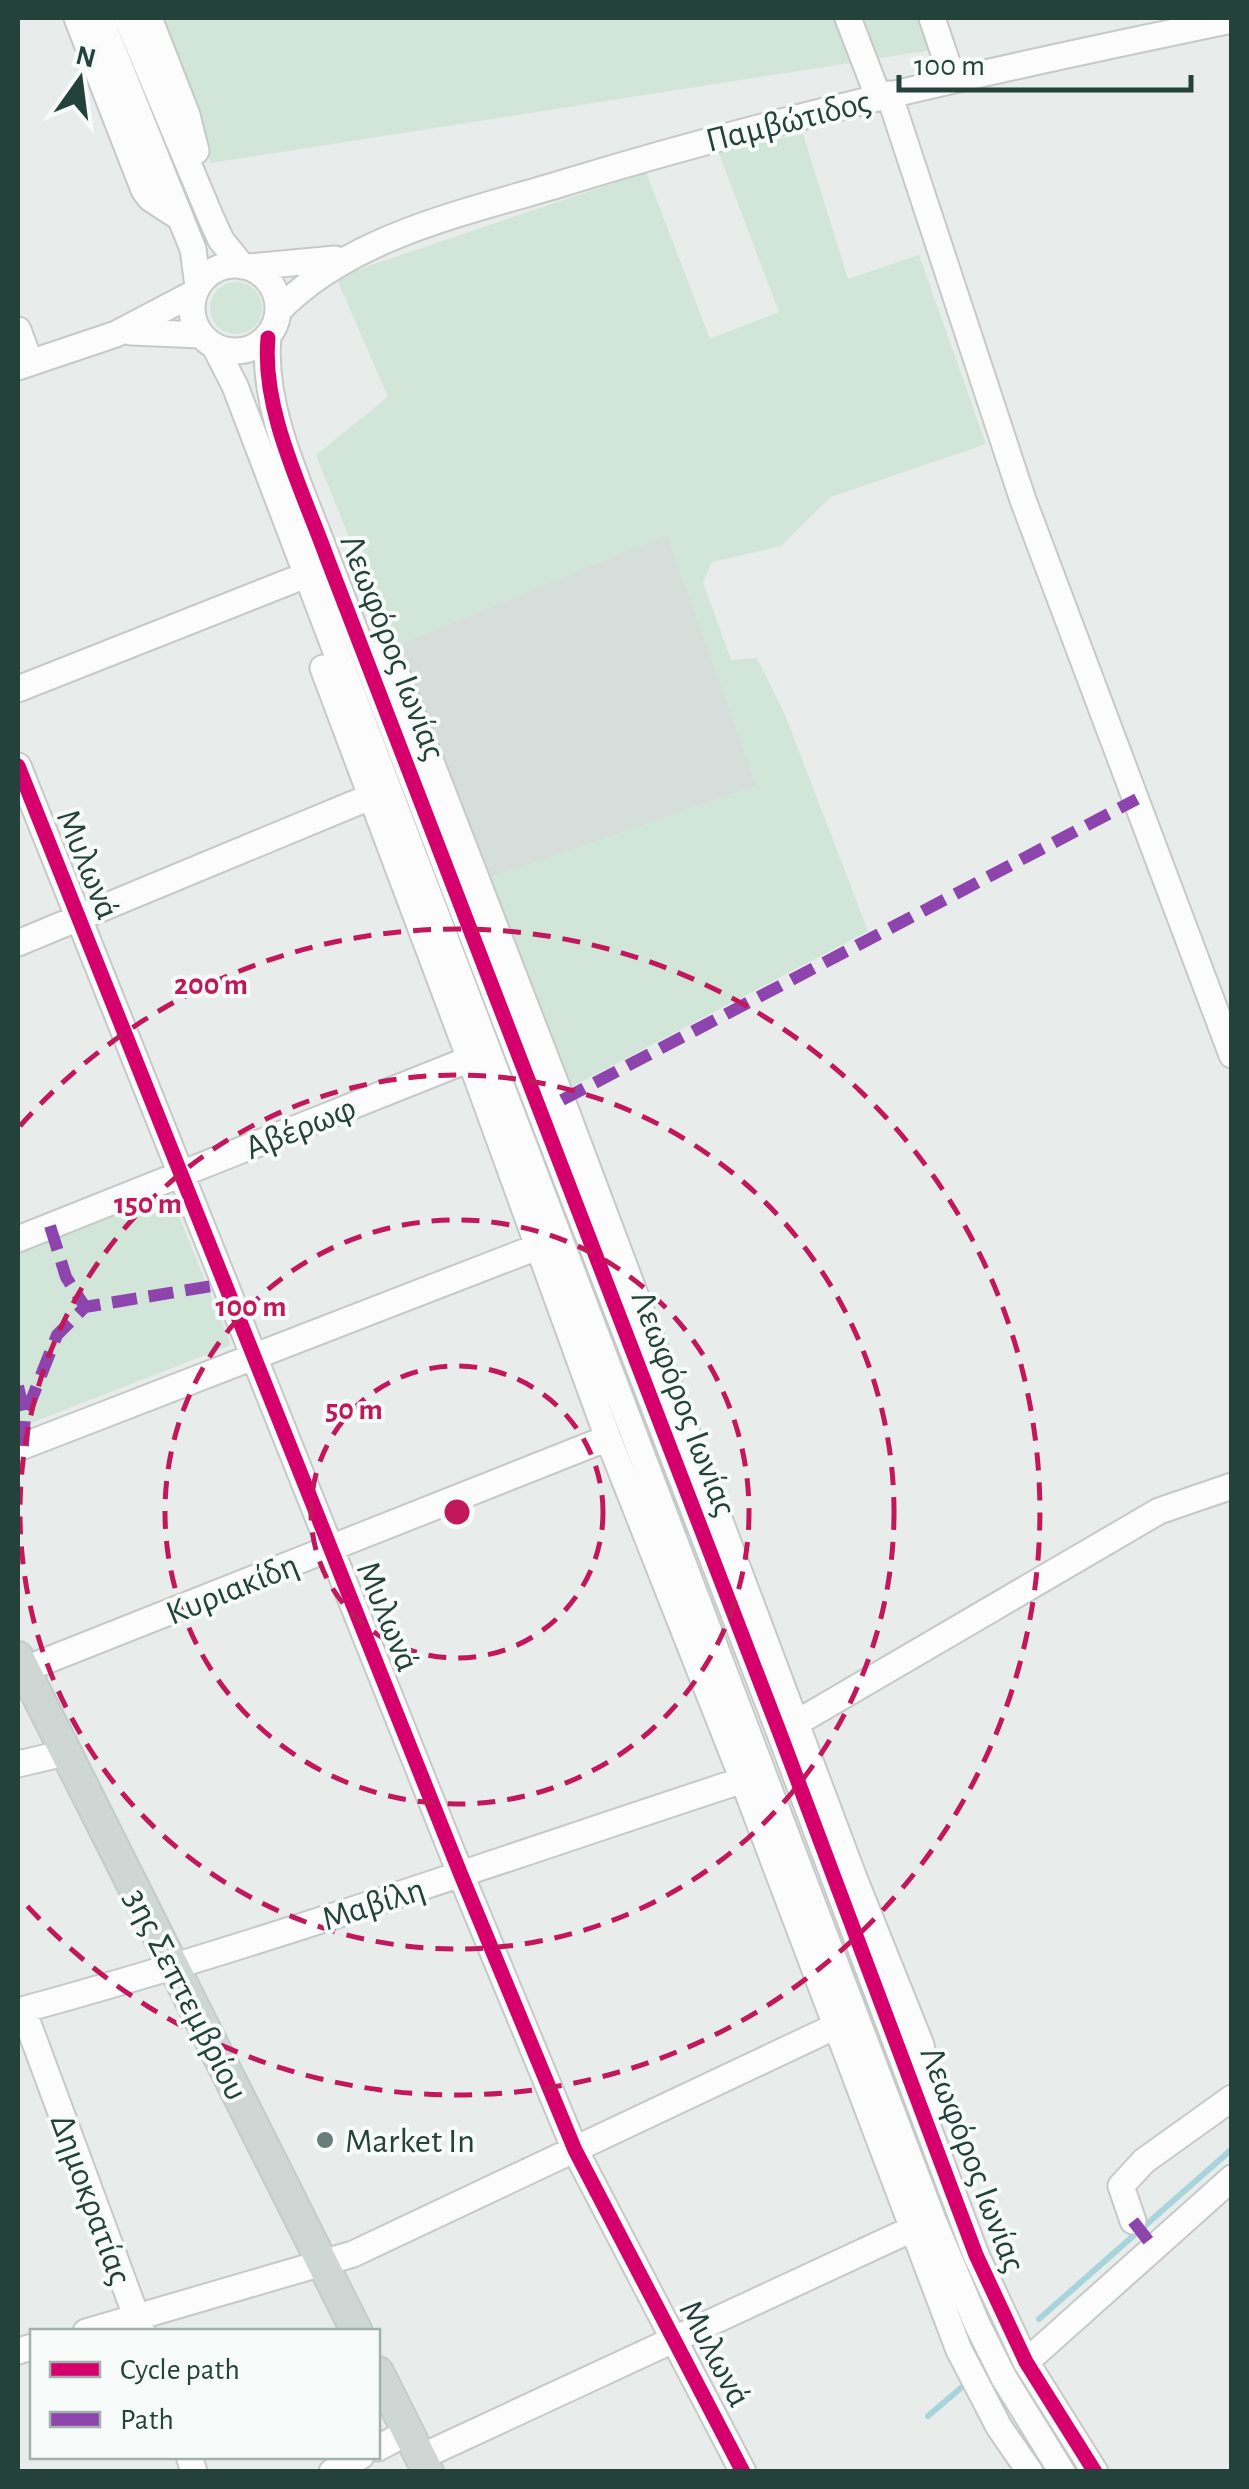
<svg xmlns="http://www.w3.org/2000/svg" width="1249" height="2489" font-family="'Alegreya Sans',sans-serif">
<style>
.built{fill:#d6dedb}
.green{fill:#d1e6d8}
.lines{fill:none;stroke-linecap:round;stroke-linejoin:round}
.stream{stroke:#a9d4db;stroke-width:6}
.minor-casing{stroke:#c5cac8;stroke-width:29}
.major-casing{stroke:#c3ccc9;stroke-width:34}
.minor{stroke:#fcfcfc;stroke-width:25}
.major{stroke:#cfd7d5;stroke-width:30}
.quiet{stroke:#8e44ad;stroke-width:12;stroke-dasharray:25 12;stroke-linecap:butt}
.cycleway-casing{stroke:#f7fbf9;stroke-width:21}
.cycleway{stroke:#d6006c;stroke-width:15}
.ring{fill:none;stroke:#c2185b;stroke-width:5;stroke-dasharray:18 12}
.poi-dot{fill:#697e78;stroke:#f7fbf9;stroke-width:4}
.labels{text-anchor:middle;stroke-width:8;stroke-linejoin:round;paint-order:stroke}
.street-label{font-size:35px;fill:#24423a;stroke:#f7fbf9}
.poi-label{font-size:35px;fill:#24423a;stroke:#f7fbf9;text-anchor:start}
.centre{fill:#c2185b;stroke:#f7fbf9;stroke-width:5}
.ring-label{font-size:30px;text-anchor:middle;font-weight:bold;fill:#c2185b;stroke:#f7fbf9;stroke-width:8;stroke-linejoin:round;paint-order:stroke}
</style>
<rect width="100%" height="100%" fill="#e8edeb"/>
<!-- built -->
<path class="built" d="M668,534L757,786L484,880L393,647Z"/>
<!-- green -->
<path class="green" d="M156,18H941L951,47L211,163Z
M803,134L848,279L919,255L986,444L831,497L781,546L712,562L703,582L731,660L757,658L785,715L868,931L564,1091L484,880L757,786L667,535L393,647L316,455L388,397L336,277L646,172L710,339L779,312L718,151Z
M210 308a26 26 0 1 1 52 0a26 26 0 1 1-52 0Z
M170,1194L231,1345L18,1428V1253Z"/>
<g class="lines">
<!-- stream -->
<path class="stream" d="M1039,2319L1232,2149
M928,2416L962,2387"/>
<defs>
<path id="minor" d="M77,18L144,190L150,198L179,217
M100,18L193,249L198,286
M127,18L211,218L221,240L242,266
M149,18L187,115L196,151
M848,18L878,96
M932,18L953,80
M889,94L1023,500L1232,1055
M192 308a43 43 0 1 1 86 0a43 43 0 1 1-86 0Z
M249,267L335,259
M279,310C351,236 464,213 560,184C781,116 1005,67 1232,20
M18,330L30,362
M131,332L201,335
M268,338C261,410 303,491 327,558L779,1731L976,2255L1026,2362L1095,2472
M215,347L235,386L933,2220L977,2324L1004,2378L1062,2472
M18,367L116,334L194,293
M363,650L395,669L562,1100L854,1878L921,2045L933,2108
M323,668L470,1059L608,1438L743,1780L959,2350L999,2427L1030,2472
M18,689L291,581
M18,766L461,1875L575,2150L743,2472
M18,943L370,797
M18,1239L470,1059
M18,1448L537,1247
M18,1672L608,1438
M798,1722L1159,1511L1232,1486
M18,1764L65,1753
M23,2010L142,2332
M18,2011C262,1945 502,1859 743,1780
M1133,2221L1121,2186L1144,2161L1232,2098
M86,2332L353,2254L836,2026
M18,2351L32,2347
M1026,2362L1232,2178
M378,2448L408,2432
M189,2456L194,2472
M421,2457L912,2229
M332,2472L361,2456"/>
<path id="major" d="M18,1657L357,2332
M378,2372L428,2472"/>
</defs>
<!-- minor casing -->
<use href="#minor" class="minor-casing"/>
<!-- major casing -->
<use href="#major" class="major-casing"/>
<!-- minor -->
<use href="#minor" class="minor"/>
<!-- major -->
<use href="#major" class="major"/>
<!-- quiet -->
<path class="quiet" d="M562,1100L1137,799
M50,1226L66,1277L85,1307
M18,1386L25,1416L57,1335L85,1307L224,1284
M23,1446L25,1416
M1133,2221L1154,2248"/>
<defs>
<path id="cycleway" d="M268,338C261,410 303,491 327,558L779,1731L976,2255L1026,2362L1095,2472
M18,766L461,1875L575,2150L743,2472"/>
</defs>
<!-- cycleway casing -->
<use href="#cycleway" class="cycleway-casing"/>
<!-- cycleway -->
<use href="#cycleway" class="cycleway"/>
</g>
<!-- distance rings -->
<g class="ring">
<circle cx="457" cy="1512" r="146"/>
<circle cx="457" cy="1512" r="292"/>
<circle cx="457" cy="1512" r="437"/>
<path d="M20 1126A583 583 0 1 1 20 1898"/>
</g>
<!-- markers -->
<circle class="poi-dot" cx="325" cy="2140" r="10"/>
<g class="labels">
<!-- street labels -->
<g class="street-label">
<text transform="translate(788 120) rotate(-14)" y="12">Παμβώτιδος</text>
<text transform="translate(394 647) rotate(69)" y="12">Λεωφόρος Ιωνίας</text>
<text transform="translate(89 864) rotate(68)" y="12">Μυλωνά</text>
<text transform="translate(300 1127) rotate(-22)" y="12">Αβέρωφ</text>
<text transform="translate(685 1403) rotate(69)" y="12">Λεωφόρος Ιωνίας</text>
<text transform="translate(232 1588) rotate(-22)" y="12">Κυριακίδη</text>
<text transform="translate(389 1616) rotate(68)" y="12">Μυλωνά</text>
<text transform="translate(373 1903) rotate(-18)" y="12">Μαβίλη</text>
<text transform="translate(187 1994) rotate(63)" y="12">3ης Σεπτεμβρίου</text>
<text transform="translate(974 2159) rotate(69)" y="12">Λεωφόρος Ιωνίας</text>
<text transform="translate(92 2199) rotate(70)" y="12">Δημοκρατίας</text>
<text transform="translate(716 2353) rotate(62)" y="12">Μυλωνά</text>
</g>
<!-- poi labels -->
<g class="poi-label">
<text x="345" y="2152">Market In</text>
</g>
</g>
<circle cx="457" cy="1512" r="15" class="centre"/>
<g class="ring-label">
<text x="211" y="994">200 m</text>
<text x="148" y="1213">150 m</text>
<text x="251" y="1316">100 m</text>
<text x="354" y="1419">50 m</text>
</g>
<!-- border -->
<rect width="1249" height="2489" fill="none" stroke="#24423a" stroke-width="40"/>
<!-- legend -->
<rect x="30" y="2329" width="350" height="130" fill="#f7fbf9" stroke="#a3b1ad" stroke-width="2.5"/>
<rect x="50" y="2362" width="50" height="15" fill="#d6006c" stroke="#a3b1ad" stroke-width="2.5"/>
<text x="120" y="2379" font-size="30" fill="#24423a">Cycle path</text>
<rect x="50" y="2412" width="50" height="15" fill="#8e44ad" stroke="#a3b1ad" stroke-width="2.5"/>
<text x="120" y="2429" font-size="30" fill="#24423a">Path</text>
<!-- north arrow -->
<g transform="translate(80 80) rotate(14)" stroke="#f7fbf9" stroke-width="8" paint-order="stroke">
<path d="M0-8L18 38L0 25L-18 38Z" fill="#24423a"/>
<text y="-15" font-size="28" font-weight="bold" text-anchor="middle" fill="#24423a">N</text>
</g>
<!-- scale -->
<path d="M899 75v15h292v-15" fill="none" stroke="#24423a" stroke-width="5"/>
<text x="914" y="75" font-size="30" fill="#24423a" stroke="#f7fbf9" stroke-width="8" paint-order="stroke">100 m</text>
</svg>
